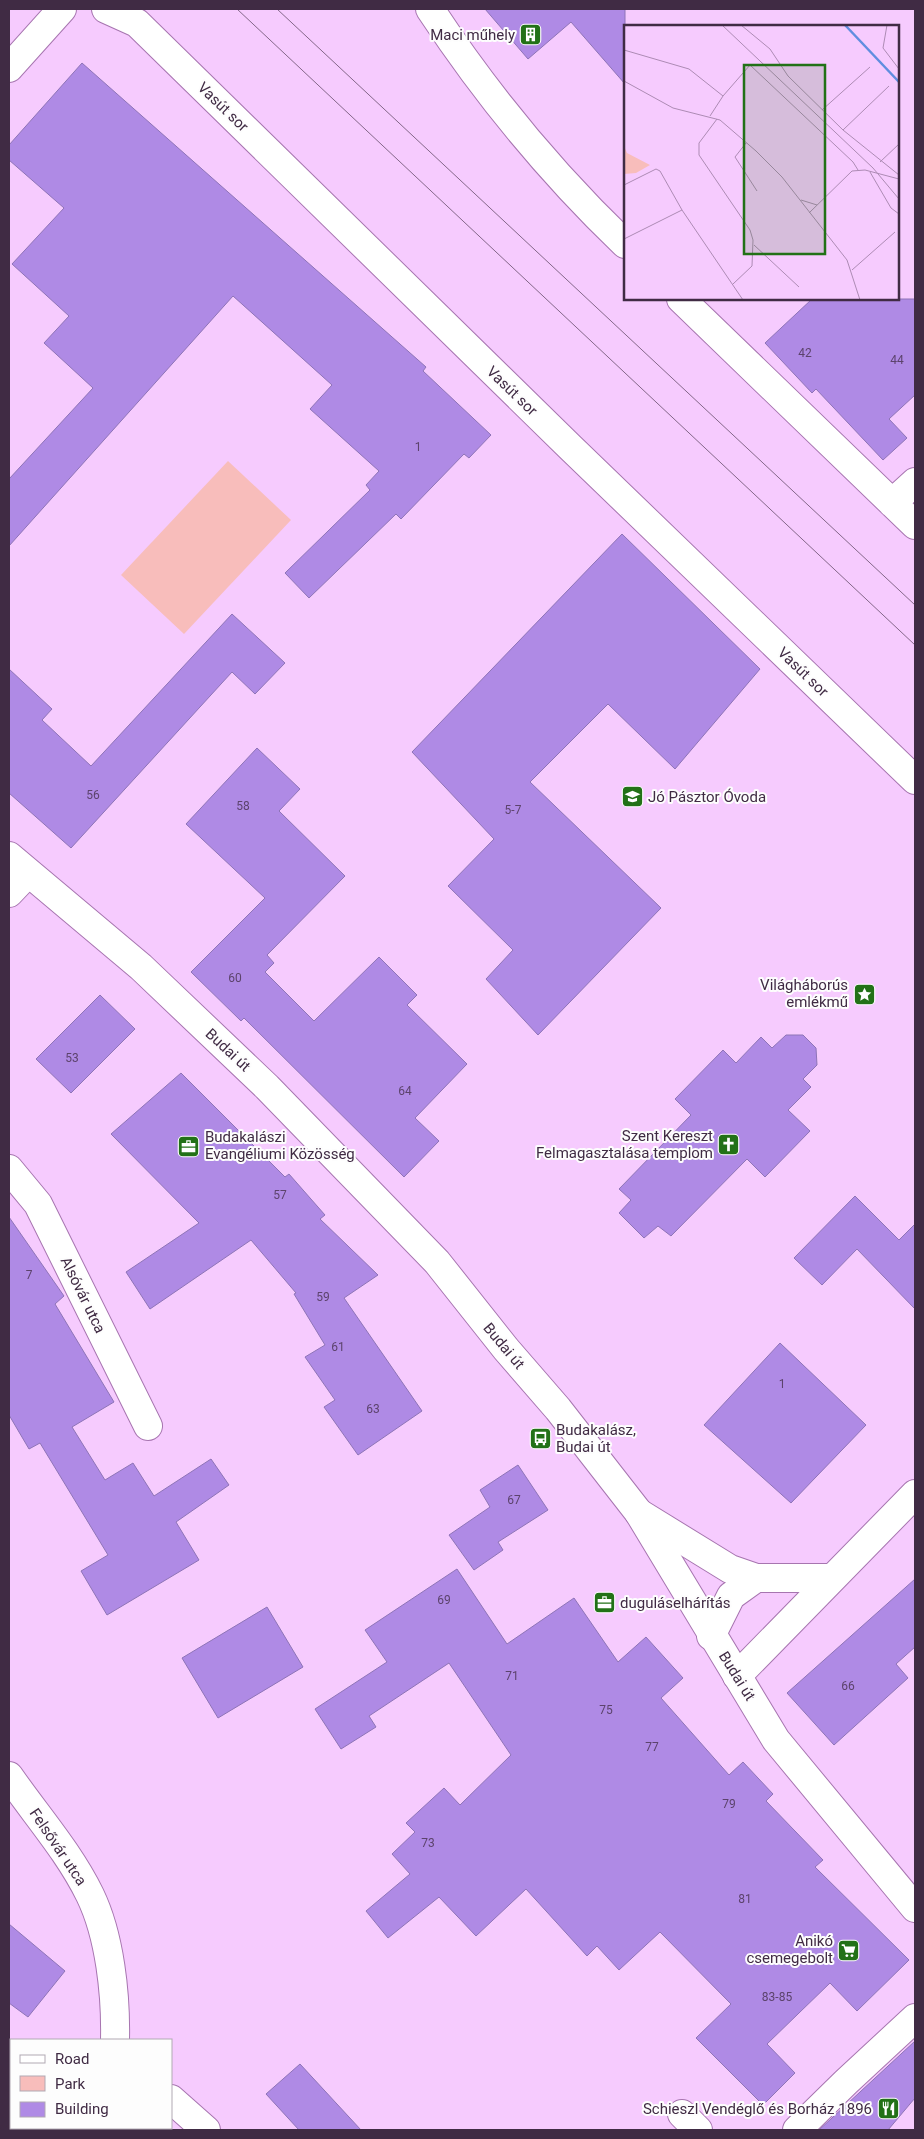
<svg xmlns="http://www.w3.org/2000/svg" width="924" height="2139" font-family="Roboto,sans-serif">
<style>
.green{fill:#f8bdbb}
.building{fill:#af8ae5;stroke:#8e74b7}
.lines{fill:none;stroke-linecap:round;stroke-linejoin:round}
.minor-casing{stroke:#a775b0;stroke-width:30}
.major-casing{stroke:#a775b0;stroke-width:30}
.minor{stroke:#fff;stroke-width:28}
.major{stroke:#fff;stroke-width:28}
.tram{stroke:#846789;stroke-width:1}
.labels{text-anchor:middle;stroke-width:4;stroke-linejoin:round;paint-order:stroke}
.number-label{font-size:12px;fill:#5c436c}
.poi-label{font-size:15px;fill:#402b44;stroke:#fdfdfd;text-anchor:end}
.street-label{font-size:15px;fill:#402b44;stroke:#fdfdfd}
.inset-river{fill:none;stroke:#608de0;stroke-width:2.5}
.inset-road{fill:none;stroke:#ad8bb4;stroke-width:1}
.view{fill:#227117;fill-opacity:0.15;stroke:#227117;stroke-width:2.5}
.inset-edge{fill:none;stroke:#402b44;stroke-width:2.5}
</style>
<rect width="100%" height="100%" fill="#f6cbfe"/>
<!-- green -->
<path class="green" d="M228,461L291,520L184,634L121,575Z"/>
<!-- building -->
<path class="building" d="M485,9H625V84L571,22L528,59Z
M82,63L426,367L423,371L491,435L469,458L464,454L401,519L396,514L309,598L285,573L370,490L366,485L379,471L310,409L332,385L233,296L9,546V479L93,388L44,343L69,316L12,264L64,208L9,160V145Z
M812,299H915V395L889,419L907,438L883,460L816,389L812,393L765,343Z
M622,534L760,669L675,769L608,704L530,782L661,908L538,1035L486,979L513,950L448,886L494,839L412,752Z
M232,614L285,663L255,694L232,672L71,848L9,793V669L52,709L42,720L91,766Z
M257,748L300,789L279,811L345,876L267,955L274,963L265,972L314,1021L379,957L417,995L407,1005L467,1064L415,1118L439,1141L404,1177L244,1018L241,1021L191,972L265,898L186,824Z
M100,995L135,1029L71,1093L36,1059Z
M786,1035H803L816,1048L817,1065L803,1079L811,1087L788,1110L810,1131L765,1177L747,1159L671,1236L658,1226L644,1238L619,1213L631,1200L619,1189L691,1115L675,1099L723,1050L736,1063L761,1037L772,1048Z
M181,1073L285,1177L289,1174L325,1215L320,1219L378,1275L344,1298L422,1411L358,1455L324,1407L335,1400L305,1357L325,1345L294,1294L296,1293L251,1240L150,1309L126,1272L199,1223L111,1134Z
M855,1196L899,1240L915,1224V1309L857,1249L822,1285L794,1258Z
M9,1217L64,1296L55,1304L114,1402L72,1427L105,1480L133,1463L154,1496L211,1459L229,1485L176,1522L199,1560L107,1615L81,1571L108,1555L40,1443L29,1449L9,1415Z
M780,1343L866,1425L791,1503L704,1425Z
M518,1465L548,1510L498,1542L503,1550L474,1570L449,1535L490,1507L480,1490Z
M457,1569L507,1644L574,1598L618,1662L646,1637L683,1678L661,1698L729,1775L743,1762L773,1794L766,1801L823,1860L815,1867L909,1960L857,2011L830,1983L767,2044L795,2073L763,2105L696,2038L731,2004L660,1932L619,1970L597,1946L587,1956L526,1889L476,1936L439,1897L388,1938L366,1911L410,1874L392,1854L415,1832L406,1823L444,1788L460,1805L511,1755L449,1663L369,1716L376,1727L341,1749L315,1709L387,1662L365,1630Z
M915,1579V1647L896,1664L908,1678L834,1745L787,1693Z
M267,1607L303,1667L218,1718L182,1658Z
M9,1924L65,1971L28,2017L9,2003Z
M915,2041V2098L888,2130H819Z
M300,2064L361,2130H299L266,2094Z"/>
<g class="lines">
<defs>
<path id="minor" d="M106,9L137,23L570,447L915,780
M430,9C486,94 552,174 625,244
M9,68L62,9
M681,299L915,525
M892,503L915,482
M9,893L28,873
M9,1169L38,1204L148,1426
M639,1513L730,1569L756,1578H831
M711,1636L731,1596L756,1578
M737,1676L915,1494
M9,1776C36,1815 69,1852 90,1895C110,1936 116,1995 115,2040
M171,2099L206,2130
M682,2114L698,2130
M111,2130V2128
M797,2130L846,2082L915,2018"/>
<path id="major" d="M9,856L141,967L267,1087L437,1262L506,1349L558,1409L639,1513L776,1740L915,1908"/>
</defs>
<!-- minor casing -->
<use href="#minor" class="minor-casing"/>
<!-- major casing -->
<use href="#major" class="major-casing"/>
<!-- minor -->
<use href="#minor" class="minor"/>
<!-- major -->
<use href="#major" class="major"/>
<!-- tram -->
<path class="tram" d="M237,9L915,645
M277,9L915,605"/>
</g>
<!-- icons -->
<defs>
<symbol id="building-square" viewBox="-11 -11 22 22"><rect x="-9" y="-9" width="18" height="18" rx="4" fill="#227117" stroke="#fdfdfd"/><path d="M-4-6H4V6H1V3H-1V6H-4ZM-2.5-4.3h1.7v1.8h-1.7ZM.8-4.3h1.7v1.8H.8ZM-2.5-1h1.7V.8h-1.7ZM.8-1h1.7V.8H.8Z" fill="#fff"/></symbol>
<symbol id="school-square" viewBox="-11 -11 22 22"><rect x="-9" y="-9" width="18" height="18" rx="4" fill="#227117" stroke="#fdfdfd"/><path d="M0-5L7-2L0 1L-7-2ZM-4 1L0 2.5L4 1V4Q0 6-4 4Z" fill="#fff"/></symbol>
<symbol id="sight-square" viewBox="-11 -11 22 22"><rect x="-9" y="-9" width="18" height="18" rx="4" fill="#227117" stroke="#fdfdfd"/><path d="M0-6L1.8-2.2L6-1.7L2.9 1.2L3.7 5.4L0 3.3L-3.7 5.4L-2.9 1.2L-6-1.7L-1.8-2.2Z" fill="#fff"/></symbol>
<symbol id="church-square" viewBox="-11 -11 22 22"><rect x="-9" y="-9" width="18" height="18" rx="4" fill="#227117" stroke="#fdfdfd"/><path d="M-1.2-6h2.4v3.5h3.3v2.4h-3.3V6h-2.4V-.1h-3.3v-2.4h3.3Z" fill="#fff"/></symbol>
<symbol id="office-square" viewBox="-11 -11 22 22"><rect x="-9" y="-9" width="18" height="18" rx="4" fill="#227117" stroke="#fdfdfd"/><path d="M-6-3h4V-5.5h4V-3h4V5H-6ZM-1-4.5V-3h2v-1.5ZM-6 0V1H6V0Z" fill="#fff"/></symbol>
<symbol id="bus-square" viewBox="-11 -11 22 22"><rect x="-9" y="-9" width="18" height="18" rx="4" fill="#227117" stroke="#fdfdfd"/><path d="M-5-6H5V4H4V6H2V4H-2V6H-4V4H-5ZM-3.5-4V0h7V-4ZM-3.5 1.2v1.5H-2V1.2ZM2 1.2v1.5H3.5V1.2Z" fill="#fff"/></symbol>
<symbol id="supermarket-square" viewBox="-11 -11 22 22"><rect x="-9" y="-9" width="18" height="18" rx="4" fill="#227117" stroke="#fdfdfd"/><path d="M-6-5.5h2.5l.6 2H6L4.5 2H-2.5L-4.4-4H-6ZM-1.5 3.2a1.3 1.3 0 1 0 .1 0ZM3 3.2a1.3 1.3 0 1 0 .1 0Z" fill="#fff"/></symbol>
<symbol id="restaurant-square" viewBox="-11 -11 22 22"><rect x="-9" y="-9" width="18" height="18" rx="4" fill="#227117" stroke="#fdfdfd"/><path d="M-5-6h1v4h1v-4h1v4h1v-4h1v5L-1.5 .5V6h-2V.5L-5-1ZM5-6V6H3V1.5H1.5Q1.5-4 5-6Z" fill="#fff"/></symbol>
</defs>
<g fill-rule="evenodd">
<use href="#building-square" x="518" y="22" width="25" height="25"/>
<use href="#school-square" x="620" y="784" width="25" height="25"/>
<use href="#sight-square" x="852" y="982" width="25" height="25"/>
<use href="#church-square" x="716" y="1132" width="25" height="25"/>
<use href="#office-square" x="176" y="1134" width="25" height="25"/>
<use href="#bus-square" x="528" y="1426" width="25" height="25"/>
<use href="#office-square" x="592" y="1590" width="25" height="25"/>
<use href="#supermarket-square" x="836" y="1938" width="25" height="25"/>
<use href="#restaurant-square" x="876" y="2096" width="25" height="25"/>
</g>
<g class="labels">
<!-- number labels -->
<g class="number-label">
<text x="805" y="357">42</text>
<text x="897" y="364">44</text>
<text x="418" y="451">1</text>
<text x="93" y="799">56</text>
<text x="243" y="810">58</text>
<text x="513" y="814">5-7</text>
<text x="235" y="982">60</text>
<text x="72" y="1062">53</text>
<text x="405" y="1095">64</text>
<text x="280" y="1199">57</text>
<text x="29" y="1279">7</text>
<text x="323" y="1301">59</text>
<text x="338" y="1351">61</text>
<text x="782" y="1388">1</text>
<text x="373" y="1413">63</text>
<text x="514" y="1504">67</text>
<text x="444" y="1604">69</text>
<text x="512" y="1680">71</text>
<text x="848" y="1690">66</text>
<text x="606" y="1714">75</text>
<text x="652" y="1751">77</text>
<text x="729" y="1808">79</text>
<text x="428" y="1847">73</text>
<text x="745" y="1903">81</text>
<text x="777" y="2001">83-85</text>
</g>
<!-- poi labels -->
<g class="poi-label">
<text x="515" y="40">Maci műhely</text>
<text x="648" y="802" text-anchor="start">Jó Pásztor Óvoda</text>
<text x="848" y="990">Világháborús<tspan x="848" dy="17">emlékmű</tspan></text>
<text x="713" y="1141">Szent Kereszt<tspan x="713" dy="17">Felmagasztalása templom</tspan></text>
<text x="205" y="1142" text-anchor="start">Budakalászi<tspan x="205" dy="17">Evangéliumi Közösség</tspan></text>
<text x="556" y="1435" text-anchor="start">Budakalász,<tspan x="556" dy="17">Budai út</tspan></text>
<text x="620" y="1608" text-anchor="start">duguláselhárítás</text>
<text x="833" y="1946">Anikó<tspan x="833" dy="17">csemegebolt</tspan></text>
<text x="872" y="2114">Schieszl Vendéglő és Borház 1896</text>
</g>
<!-- street labels -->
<g class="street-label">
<text transform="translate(223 107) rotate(44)" y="5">Vasút sor</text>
<text transform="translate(512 391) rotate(44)" y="5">Vasút sor</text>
<text transform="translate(803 672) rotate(44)" y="5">Vasút sor</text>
<text transform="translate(228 1050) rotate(43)" y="5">Budai út</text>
<text transform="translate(83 1295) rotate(64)" y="5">Alsóvár utca</text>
<text transform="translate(504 1346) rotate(50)" y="5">Budai út</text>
<text transform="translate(737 1676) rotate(58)" y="5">Budai út</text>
<text transform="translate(58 1847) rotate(56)" y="5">Felsővár utca</text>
</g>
</g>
<!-- overview -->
<g transform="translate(624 25)">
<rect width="275" height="275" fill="#f6cbfe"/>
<path d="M0,121L3,128L26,140L12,148L0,149Z" fill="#f8bdbb"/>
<path class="inset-river" d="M221,0L275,57"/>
<path class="inset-road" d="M98,0L249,143L275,174M117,0L146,24L164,51L219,105L275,150M263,0L259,23L275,44M0,25L65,44L99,71M0,56L49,83L96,95L132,126L158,152L223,235L236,275M198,85L246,42M86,91L99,71L126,40L229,137L234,145M93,94L75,118V130L126,205L129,215L128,241L109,259M219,105L265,61M122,118L111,132L133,166M256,137L275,119M246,147L267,183L275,189M0,160L32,144L36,146L58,185L119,275M177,175L193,180M185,188L228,146L241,145L275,154M0,214L58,185M130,220L175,262M228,245L271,207"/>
<path class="view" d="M120,40H201V229H120Z"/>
<rect width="275" height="275" class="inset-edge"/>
</g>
<!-- border -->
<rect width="924" height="2139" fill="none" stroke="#402b44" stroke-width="20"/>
<!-- legend -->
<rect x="10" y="2039" width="162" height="90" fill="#fdfdfd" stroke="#b1a9b3"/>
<rect x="20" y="2055" width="25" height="8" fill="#ffffff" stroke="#b1a9b3"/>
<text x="55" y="2064" font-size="15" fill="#402b44">Road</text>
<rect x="20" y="2076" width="25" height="15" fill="#f8bdbb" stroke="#b1a9b3"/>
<text x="55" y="2089" font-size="15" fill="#402b44">Park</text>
<rect x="20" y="2102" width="25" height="15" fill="#af8ae5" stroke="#b1a9b3"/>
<text x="55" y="2114" font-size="15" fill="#402b44">Building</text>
</svg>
